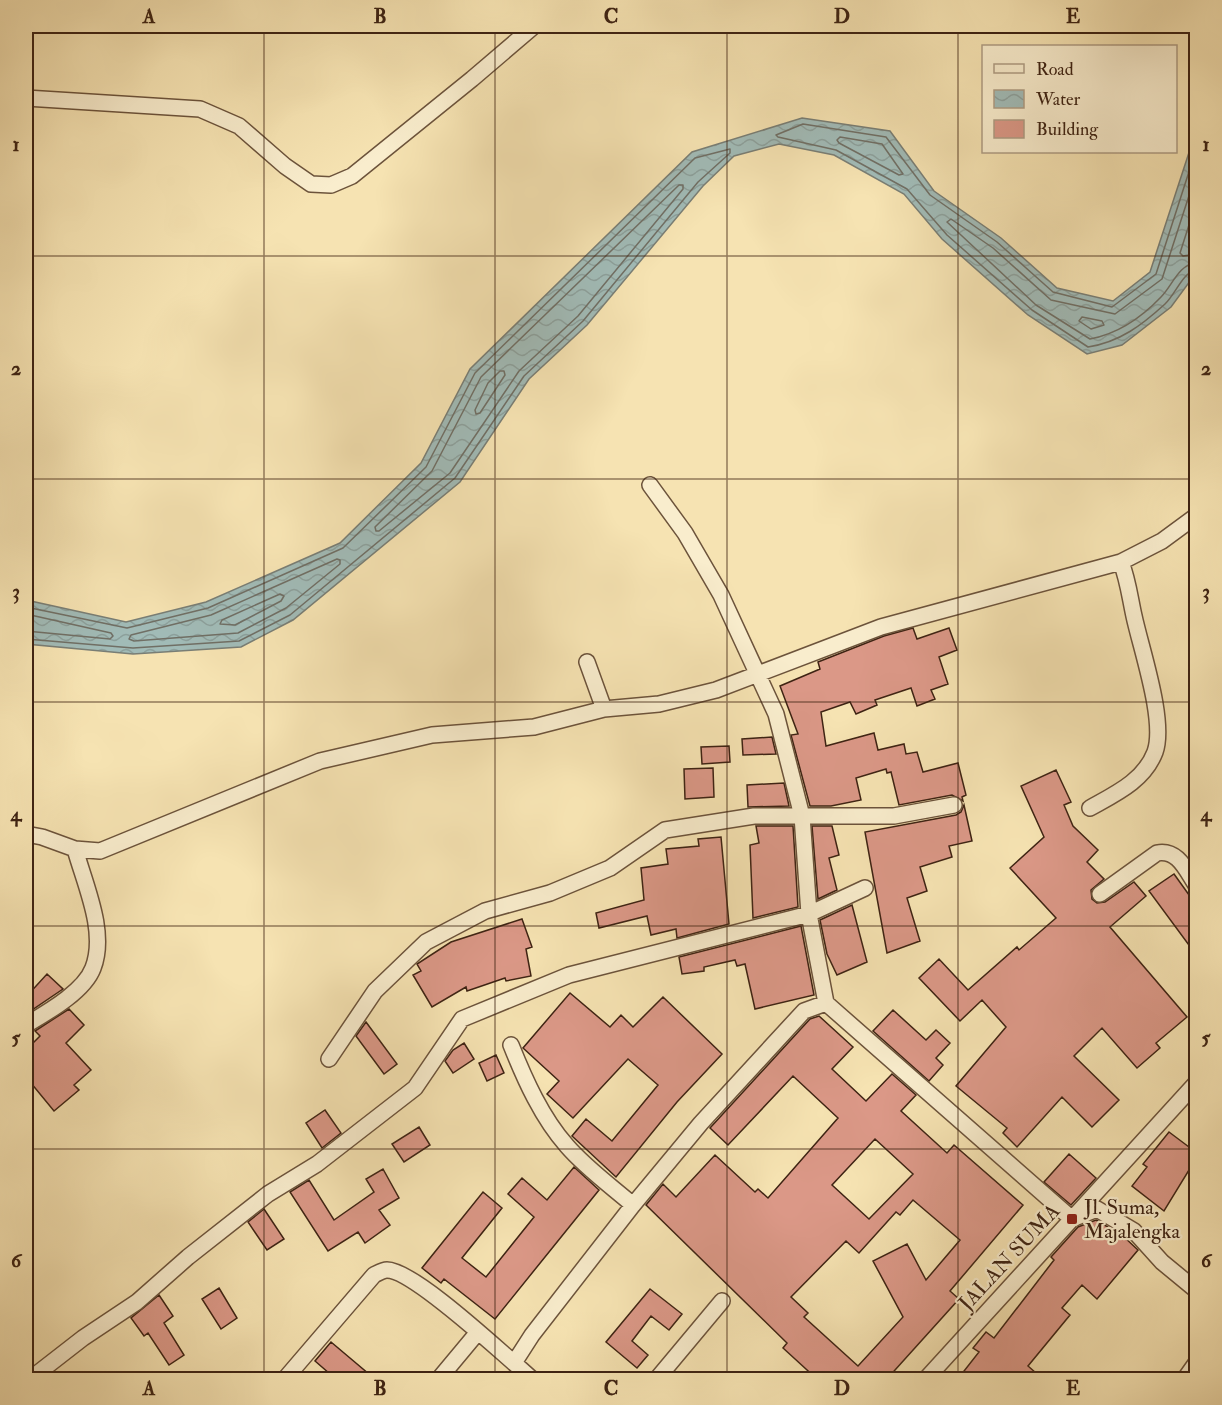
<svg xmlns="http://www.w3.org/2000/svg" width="1222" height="1405" font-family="'IM FELL Double Pica',serif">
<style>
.water{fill:url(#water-waves);stroke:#797e75;stroke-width:1.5}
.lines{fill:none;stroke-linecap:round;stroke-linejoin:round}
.shore{stroke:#706f65;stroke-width:1.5}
.building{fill:#db9887;stroke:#3e2313;stroke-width:1.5;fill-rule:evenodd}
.minor-casing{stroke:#6c533b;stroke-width:18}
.minor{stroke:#f9edcd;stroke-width:15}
.grid{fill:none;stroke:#3e2313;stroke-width:1.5;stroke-opacity:0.55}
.poi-dot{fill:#8f2418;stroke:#f9edcd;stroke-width:2}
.labels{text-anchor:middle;stroke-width:4.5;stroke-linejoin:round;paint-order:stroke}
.poi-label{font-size:21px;fill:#3e2313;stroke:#f9edcd;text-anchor:start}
.street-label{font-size:21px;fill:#3e2313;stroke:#f9edcd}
.neatline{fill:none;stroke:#3e2313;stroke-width:2}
.grid-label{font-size:20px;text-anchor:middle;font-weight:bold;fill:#3e2313}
</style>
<defs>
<pattern id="water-waves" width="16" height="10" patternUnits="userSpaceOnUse" patternTransform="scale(1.5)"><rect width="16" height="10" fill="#a1bbb7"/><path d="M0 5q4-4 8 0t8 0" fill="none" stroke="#8ca09c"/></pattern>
</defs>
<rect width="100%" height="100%" fill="#f6e3b2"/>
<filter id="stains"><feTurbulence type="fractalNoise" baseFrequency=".00333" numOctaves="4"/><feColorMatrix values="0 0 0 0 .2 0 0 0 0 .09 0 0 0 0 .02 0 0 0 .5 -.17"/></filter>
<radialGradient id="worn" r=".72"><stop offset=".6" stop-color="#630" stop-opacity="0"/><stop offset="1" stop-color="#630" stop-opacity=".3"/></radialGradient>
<!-- water -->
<path class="water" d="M802,118L890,131L934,191L1001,238L1057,288L1113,301L1150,272L1196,131V273L1171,307L1122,345L1087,354L1028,315L942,239L904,194L834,155L779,144L734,156L703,186L587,325L529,379L460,482L293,620L241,647L133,654L26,644V600L126,622L206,602L340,543L421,463L470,369L692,152Z"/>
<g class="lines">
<!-- shore -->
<path class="shore" d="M840,137L882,144L903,174L899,175L839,143L837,140Z
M1196,150L1156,274L1112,307L1053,292L997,242L930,195L886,137L803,124L776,135L778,137L836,150L907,189L947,235L1032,310L1088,347C1120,342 1142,325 1165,304C1175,295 1183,272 1196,270
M1196,174L1162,279L1115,314L1051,300L993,248L951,219L947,222L1036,305L1090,339C1117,334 1142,317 1161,297C1172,286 1179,264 1196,263
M679,185H683V189L578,316L519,371L450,473L379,531H376L375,527L432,471L481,377Z
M1196,203L1180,253L1183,256L1196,254
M1082,317L1102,321L1104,325L1091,329L1079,321Z
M500,371H504L505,375L480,413L476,414L475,410L488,383Z
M337,559L340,560V564L286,608L238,633L134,641L129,639L131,635L211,615Z
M280,594L284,596L281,601L235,625L220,624L222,620Z
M26,607L127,628L208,608L343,548L426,467L475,373L695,158L730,149V153L698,182L583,321L524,376L455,478L290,615L239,641L133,648L26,639
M26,614L111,633L113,636L110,639L26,631"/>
</g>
<!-- building -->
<path class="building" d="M913,628L917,639L949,628L957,650L939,657L948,684L931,690L935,699L917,706L911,688L875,700L877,705L856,714L850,702L821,712L826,746L874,733L878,750L904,744L906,754L917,752L923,772L958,763L966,795L962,797L963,801L952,795L899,805L891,772L887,773L886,769L856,778L861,800L831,806H810L791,735L798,734L780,686L820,669L818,662L884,636Z
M772,737L776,754L743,755L742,739Z
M729,746L730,762L702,764L701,747Z
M713,768L714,797L685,799L684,769Z
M1056,770L1071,802L1064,805L1073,826L1098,850L1087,862L1104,879L1091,890L1092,899L1097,903L1105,902L1134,882L1146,896L1110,927L1187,1017L1156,1043L1160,1048L1137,1068L1102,1028L1074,1056L1119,1100L1092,1127L1062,1097L1017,1147L1003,1133L1007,1128L956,1086L1006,1027L982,1000L960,1021L919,978L939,959L968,990L1017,947L1019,950L1056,918L1010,868L1044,837L1021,786Z
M784,783L789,806L748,807L747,785Z
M964,805L972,841L949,846L952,857L920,867L927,891L907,898L920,941L887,953L865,832L956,815L961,812Z
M756,826H793L798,907L753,918L750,845L759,843Z
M812,826H832L839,855L829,858L837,890L818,899Z
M721,837L729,924L677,938L676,929L651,935L647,916L599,928L596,913L644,900L641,868L668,864L666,849L699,846L698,839Z
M1174,874L1197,906V956L1149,891Z
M852,905L867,962L837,975L827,954L820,920Z
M522,919L532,947L526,949L531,976L506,981L505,978L467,991L466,987L432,1007L413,975L421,971L417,964L451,942Z
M801,926L814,995L755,1009L745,964L737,966L735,960L704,967V971L682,974L679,957Z
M47,974L63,989L26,1014V997Z
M570,993L610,1027L621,1015L633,1027L663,997L722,1054L677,1102L616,1177L572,1136L586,1119L612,1141L658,1085L628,1059L573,1118L547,1094L559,1081L523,1048Z
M69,1009L84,1025L66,1043L91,1070L74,1085L79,1090L54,1111L26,1077V1050L40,1036L35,1031Z
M893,1010L926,1040L936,1030L950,1043L936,1058L943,1065L929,1081L873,1031Z
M819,1016L853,1047L832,1069L866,1101L892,1074L916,1095L901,1111L947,1153L954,1145L1023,1205L950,1291L959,1299L886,1380H818L783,1348L787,1343L646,1205L663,1184L676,1197L715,1155L755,1192L758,1189L768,1198L838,1118L793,1076L728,1145L710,1128L810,1019ZM875,1139L913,1174L869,1219L832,1185ZM913,1200L960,1240L926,1280L907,1244L873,1261L903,1317L858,1366L804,1317L808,1313L791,1297L846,1241L859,1253L896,1212L900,1215Z
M366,1022L397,1064L384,1074L356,1036Z
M464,1043L474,1059L453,1073L445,1061L453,1050Z
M496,1055L504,1073L487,1081L479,1063Z
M325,1110L341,1133L322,1148L306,1123Z
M419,1127L430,1145L404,1162L392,1144Z
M1169,1132L1197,1153V1157L1164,1211L1132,1186L1147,1167L1143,1164Z
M1069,1154L1096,1178L1071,1205L1044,1182Z
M574,1167L599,1190L495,1319L444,1279L441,1283L422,1268L483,1192L502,1208L462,1258L486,1277L534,1217L508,1194L522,1178L547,1200Z
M383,1169L399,1198L379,1210L390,1225L365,1243L358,1232L328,1251L290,1192L309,1180L334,1220L374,1192L366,1179Z
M264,1209L284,1239L267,1250L248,1222Z
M1096,1220L1123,1236L1138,1250L1097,1299L1082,1285L1062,1308L1070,1315L1028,1366L1044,1380H957L979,1352L973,1348L986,1332L994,1338L1054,1260L1051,1257L1078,1227Z
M219,1288L237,1318L221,1329L202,1299Z
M650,1289L682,1314L669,1330L651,1316L632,1341L648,1355L637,1368L606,1342Z
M159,1295L173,1316L164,1323L184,1355L169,1365L148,1333L144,1336L131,1318Z
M331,1342L376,1380H337L315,1361Z"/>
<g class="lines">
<defs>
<path id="minor" d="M26,98L200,109L239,126L285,166L311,184L331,185L352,176L472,79L534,26
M650,485L685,533L721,595L776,714L802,816L809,914L865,888
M1121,562L1162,541L1196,516
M587,662L604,709
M26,834L42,837L75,849L100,851L320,761L432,735L534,727L604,709L659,704L716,690L881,627L1121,562C1128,580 1130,598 1134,616C1141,649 1166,721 1155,752C1144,781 1115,794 1090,808
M1100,894L1157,853C1178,849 1186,870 1196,885
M26,1025C46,1013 84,992 93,968C107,932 85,885 75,849
M511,1045C525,1080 542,1118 567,1146C586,1168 611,1186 633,1205
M329,1059L375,991L426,942L485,911L550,893L610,868L665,830L754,816H894L954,805
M29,1380L83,1338L137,1302L188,1257L268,1194L317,1164L415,1088L462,1019L569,975L809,914L826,1003L1072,1219L1097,1209L1134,1231L1162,1262L1196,1290
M284,1380L374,1275C378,1273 383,1270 387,1270C412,1270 492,1344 514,1363
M438,1380L478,1332
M533,1380L514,1363L532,1335L633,1205L701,1123L804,1011L826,1003
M656,1380L722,1301
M925,1380L1196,1083
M1184,1380L1196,1363"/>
</defs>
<!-- minor casing -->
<use href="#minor" class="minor-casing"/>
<!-- minor -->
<use href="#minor" class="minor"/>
</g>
<!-- grid -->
<path class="grid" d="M264,26V1380M495,26V1380M727,26V1380M958,26V1380M26,256H1196M26,479H1196M26,702H1196M26,926H1196M26,1149H1196"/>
<!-- markers -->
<rect class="poi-dot" x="1066" y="1213" width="12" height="12" rx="3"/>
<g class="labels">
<!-- poi labels -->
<g class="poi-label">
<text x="1084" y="1214">Jl. Suma,<tspan x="1084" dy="24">Majalengka</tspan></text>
</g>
<!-- street labels -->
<g class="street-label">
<text transform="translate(1009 1257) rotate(-47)" y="7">JALAN SUMA</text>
</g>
</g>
<!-- margin -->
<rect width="1222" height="1405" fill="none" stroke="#f6e3b2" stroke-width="66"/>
<!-- legend -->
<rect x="982" y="45" width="195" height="108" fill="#f9edcd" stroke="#ae9c83" stroke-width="1.5"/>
<rect x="994" y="64" width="30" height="9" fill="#f9edcd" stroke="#ae9c83" stroke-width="1.5"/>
<text x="1036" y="75" font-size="18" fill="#3e2313">Road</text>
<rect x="994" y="90" width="30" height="18" fill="url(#water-waves)" stroke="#ae9c83" stroke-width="1.5"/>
<text x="1036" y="105" font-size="18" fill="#3e2313">Water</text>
<rect x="994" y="120" width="30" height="18" fill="#db9887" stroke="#ae9c83" stroke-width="1.5"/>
<text x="1036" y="135" font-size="18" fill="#3e2313">Building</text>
<rect x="33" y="33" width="1156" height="1339" class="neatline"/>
<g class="grid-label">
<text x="149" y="23">A</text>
<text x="380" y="23">B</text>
<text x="611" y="23">C</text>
<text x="842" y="23">D</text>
<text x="1073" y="23">E</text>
<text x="16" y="151">1</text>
<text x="1206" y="151">1</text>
<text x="16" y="375">2</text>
<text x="1206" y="375">2</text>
<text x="16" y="598">3</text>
<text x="1206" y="598">3</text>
<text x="16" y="821">4</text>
<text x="1206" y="821">4</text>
<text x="16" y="1044">5</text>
<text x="1206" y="1044">5</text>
<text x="16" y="1267">6</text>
<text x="1206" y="1267">6</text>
<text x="149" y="1395">A</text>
<text x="380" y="1395">B</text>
<text x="611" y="1395">C</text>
<text x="842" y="1395">D</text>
<text x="1073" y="1395">E</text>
</g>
<rect width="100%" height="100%" filter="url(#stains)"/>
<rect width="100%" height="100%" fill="url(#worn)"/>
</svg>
